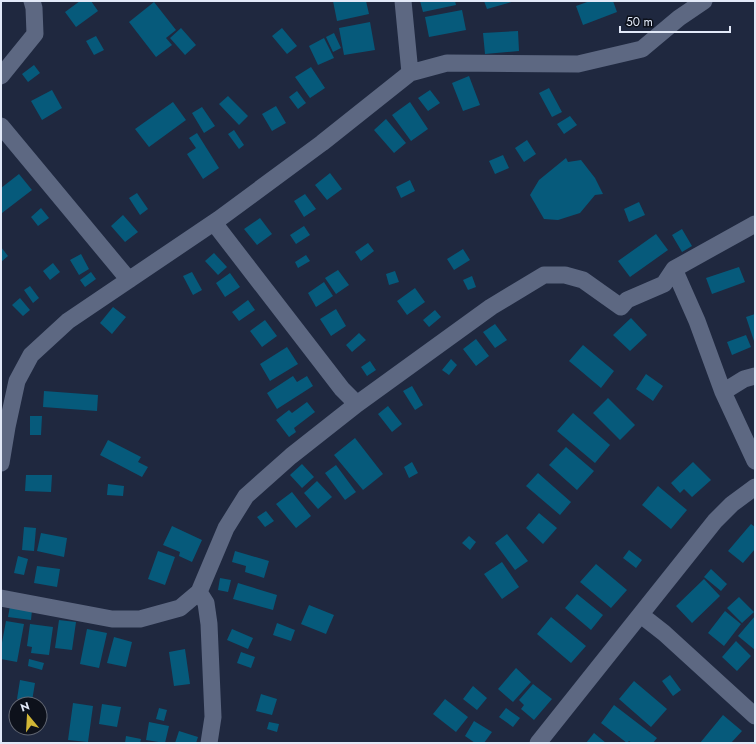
<svg xmlns="http://www.w3.org/2000/svg" width="756" height="744" font-family="Jost,sans-serif">
<style>
.building{fill:#065a7b}
.lines{fill:none;stroke-linecap:round;stroke-linejoin:round}
.street{stroke:#5d6882;stroke-width:17}
</style>
<rect width="100%" height="100%" fill="#1f283f"/>
<!-- building -->
<path class="building" d="M80,1H91L98,11L76,27L65,12Z
M333,1H366L369,14L337,21Z
M420,1H455L456,5L423,12Z
M484,1H515L487,9Z
M590,1H613L617,12L583,25L576,6Z
M154,2L176,30L166,38L172,45L156,57L129,22Z
M462,10L466,30L429,37L425,17Z
M370,22L375,50L344,55L339,28Z
M181,28L196,45L185,55L170,38Z
M282,28L297,46L287,54L272,36Z
M518,31L519,51L485,54L483,33Z
M334,33L341,48L333,52L326,37Z
M96,36L104,50L94,55L86,41Z
M324,38L334,58L318,65L309,46Z
M34,65L40,73L28,82L22,74Z
M311,67L325,88L310,98L295,77Z
M469,76L480,105L463,111L452,83Z
M549,88L562,112L552,117L539,93Z
M52,90L62,108L42,120L31,101Z
M430,90L440,103L428,111L418,98Z
M297,91L306,103L298,109L289,97Z
M228,96L248,116L239,125L219,104Z
M173,102L186,120L149,147L135,129Z
M410,102L428,129L411,141L392,115Z
M276,106L286,123L272,131L262,114Z
M202,107L215,126L204,133L192,113Z
M570,116L577,125L564,134L557,124Z
M386,119L406,143L394,153L374,130Z
M234,130L244,145L239,149L228,134Z
M197,133L219,168L203,179L187,154L196,148L189,138Z
M527,140L536,154L524,162L515,148Z
M503,155L509,168L495,174L489,161Z
M566,158L568,162L581,160L595,178L603,194L595,195L580,213L558,220L544,219L530,195L539,180Z
M330,173L342,189L327,200L315,185Z
M19,174L32,190L2,213L1,188Z
M410,180L415,191L401,198L396,187Z
M137,193L148,209L140,215L129,198Z
M305,194L316,209L304,217L294,201Z
M639,202L645,215L629,222L624,209Z
M41,208L49,218L38,226L31,217Z
M123,215L138,232L125,242L111,226Z
M260,218L272,234L257,245L244,229Z
M304,226L310,235L296,244L290,235Z
M682,229L692,246L682,252L672,235Z
M656,234L668,250L630,277L618,261Z
M368,243L374,251L361,261L355,252Z
M1,247L8,256L1,262Z
M463,249L470,260L454,270L447,259Z
M214,253L227,267L218,275L205,261Z
M81,254L89,269L79,275L70,260Z
M306,255L310,261L298,268L295,262Z
M53,263L60,272L50,280L43,271Z
M739,267L745,282L712,294L706,278Z
M338,270L349,285L336,294L325,278Z
M395,271L399,282L389,285L386,274Z
M91,272L96,279L85,287L80,280Z
M192,272L202,290L193,295L183,276Z
M230,273L240,287L225,297L216,283Z
M472,276L476,287L468,290L463,280Z
M324,282L333,296L316,307L308,293Z
M30,286L39,298L33,303L24,290Z
M415,288L425,302L407,315L397,301Z
M20,298L30,310L23,316L12,305Z
M248,300L255,310L239,321L232,312Z
M113,307L126,317L112,334L100,323Z
M336,309L346,326L331,336L320,319Z
M435,310L441,317L429,327L423,320Z
M755,314V344L746,317Z
M631,318L647,335L630,351L613,335Z
M265,320L277,336L262,347L250,331Z
M495,324L507,340L495,348L483,332Z
M359,333L366,340L352,352L346,345Z
M746,335L751,347L732,355L727,342Z
M476,339L489,356L476,366L463,349Z
M583,345L614,371L601,388L569,361Z
M287,347L298,364L270,381L260,364Z
M451,359L457,365L449,375L442,370Z
M370,361L376,370L367,376L361,367Z
M646,374L663,386L653,401L636,389Z
M293,376L297,382L307,376L313,386L277,409L267,393Z
M412,386L423,405L415,410L403,391Z
M44,391L98,395L97,411L43,407Z
M608,398L635,425L620,440L593,413Z
M307,402L315,412L294,428L296,432L289,437L276,420L289,410L292,413Z
M388,406L402,424L392,432L378,414Z
M573,413L610,445L595,463L557,431Z
M30,416H42L41,435H30Z
M355,438L383,474L363,490L334,455Z
M108,440L141,457L138,462L148,467L142,477L100,455Z
M566,447L594,471L577,490L549,465Z
M412,462L418,473L409,478L404,467Z
M693,462L711,480L692,497L684,489L680,493L671,483Z
M302,464L314,477L302,488L290,475Z
M336,465L356,492L345,500L325,473Z
M538,473L571,502L560,515L526,486Z
M26,475H52L51,492L25,491Z
M317,481L332,497L318,509L304,493Z
M108,484L124,486L123,496L107,495Z
M658,486L687,510L671,529L642,505Z
M292,492L311,516L296,528L276,504Z
M266,511L274,521L265,527L257,517Z
M539,513L557,528L543,544L526,528Z
M751,524L755,527V549L743,563L728,551Z
M172,526L202,540L192,562L179,556L180,552L163,545Z
M24,527L36,528L34,551L22,550Z
M41,533L67,538L64,557L37,551Z
M507,534L528,561L515,570L495,543Z
M469,536L476,542L470,550L462,543Z
M629,550L642,560L636,568L623,558Z
M158,551L175,557L165,585L148,579Z
M235,551L269,561L264,578L245,572L246,566L232,562Z
M18,556L28,559L24,575L14,573Z
M502,562L519,587L502,599L484,574Z
M596,564L627,590L611,608L580,582Z
M37,566L60,569L57,587L34,583Z
M711,569L727,584L721,591L704,577Z
M220,578L231,580L228,592L218,590Z
M704,579L720,596L692,623L676,606Z
M238,583L277,595L273,610L233,599Z
M577,594L603,615L591,630L565,608Z
M739,597L754,612L742,623L727,608Z
M309,605L334,615L326,634L301,624Z
M10,606L32,610L31,620L8,617Z
M725,611L741,624L724,646L708,633Z
M755,616V650L738,636Z
M551,617L586,646L571,663L537,634Z
M59,620L76,622L72,650L55,648Z
M6,621L24,624L17,662L1,659V648Z
M277,623L295,630L291,641L273,635Z
M30,624L53,627L49,655L31,653L32,647L27,646Z
M87,629L107,633L99,668L80,664Z
M232,629L253,638L248,649L227,640Z
M114,637L132,642L126,667L107,663Z
M736,641L751,656L737,671L722,657Z
M185,649L190,684L174,686L169,652Z
M241,652L255,657L251,668L237,663Z
M29,659L44,663L42,670L28,666Z
M516,668L531,682L513,702L498,689Z
M670,675L681,690L673,696L662,681Z
M20,680L35,683L32,701L17,699Z
M634,681L667,709L651,727L619,699Z
M533,684L552,699L534,720L521,709L524,705L519,700Z
M473,686L487,698L477,710L463,699Z
M261,694L277,699L272,715L256,711Z
M445,699L468,717L456,732L433,714Z
M73,703L93,706L88,742L68,740Z
M102,704L121,707L117,727L99,724Z
M614,705L657,738L653,743H632L629,741L627,743L601,723Z
M159,708L167,710L164,721L156,719Z
M506,708L520,718L513,727L499,717Z
M723,715L742,731L731,743H700Z
M474,721L492,732L484,743H475L465,736Z
M149,722L169,726L165,743L146,740Z
M269,722L279,724L277,732L267,729Z
M179,731L198,737L196,743H175Z
M594,733L606,743H586Z
M126,736L141,739L140,743H125Z"/>
<g class="lines">
<!-- street -->
<path class="street" d="M410,73L447,63L578,64L642,49L679,18L704,1
M1,76L35,34L34,8L32,1
M1,126L129,280
M214,223L342,389L357,404
M674,269L697,321L723,392L755,461
M723,392L744,379L755,376
M1,463L7,427L17,381L31,355L68,321L219,219L322,143L410,73L403,1
M199,592L206,603L209,624L213,717L209,743
M1,598L112,619H140L180,608L199,592L226,528L246,496L291,456L357,404L491,307L544,275H565L583,280L621,307L627,300L664,284L674,269L755,224
M641,615L664,633L755,716
M538,743L715,521L732,504L755,487"/>
</g>
<!-- border -->
<rect width="756" height="744" fill="none" stroke="#e2e9f8" stroke-width="4"/>
<!-- north arrow -->
<g transform="translate(28 716) rotate(342)"><circle r="19" fill="#0d111b" stroke="#626773"/>
<path d="M0-3L7 15L0 10L-7 15Z" fill="#d2b736"/>
<text y="-6" font-size="11" font-weight="bold" text-anchor="middle" fill="#e2e9f8">N</text>
</g>
<!-- scale -->
<path d="M620 26v6h110v-6" fill="none" stroke="#e2e9f8" stroke-width="2"/>
<text x="626" y="26" font-size="12" fill="#e2e9f8" stroke="#0d111b" stroke-width="3" paint-order="stroke">50 m</text>
</svg>
